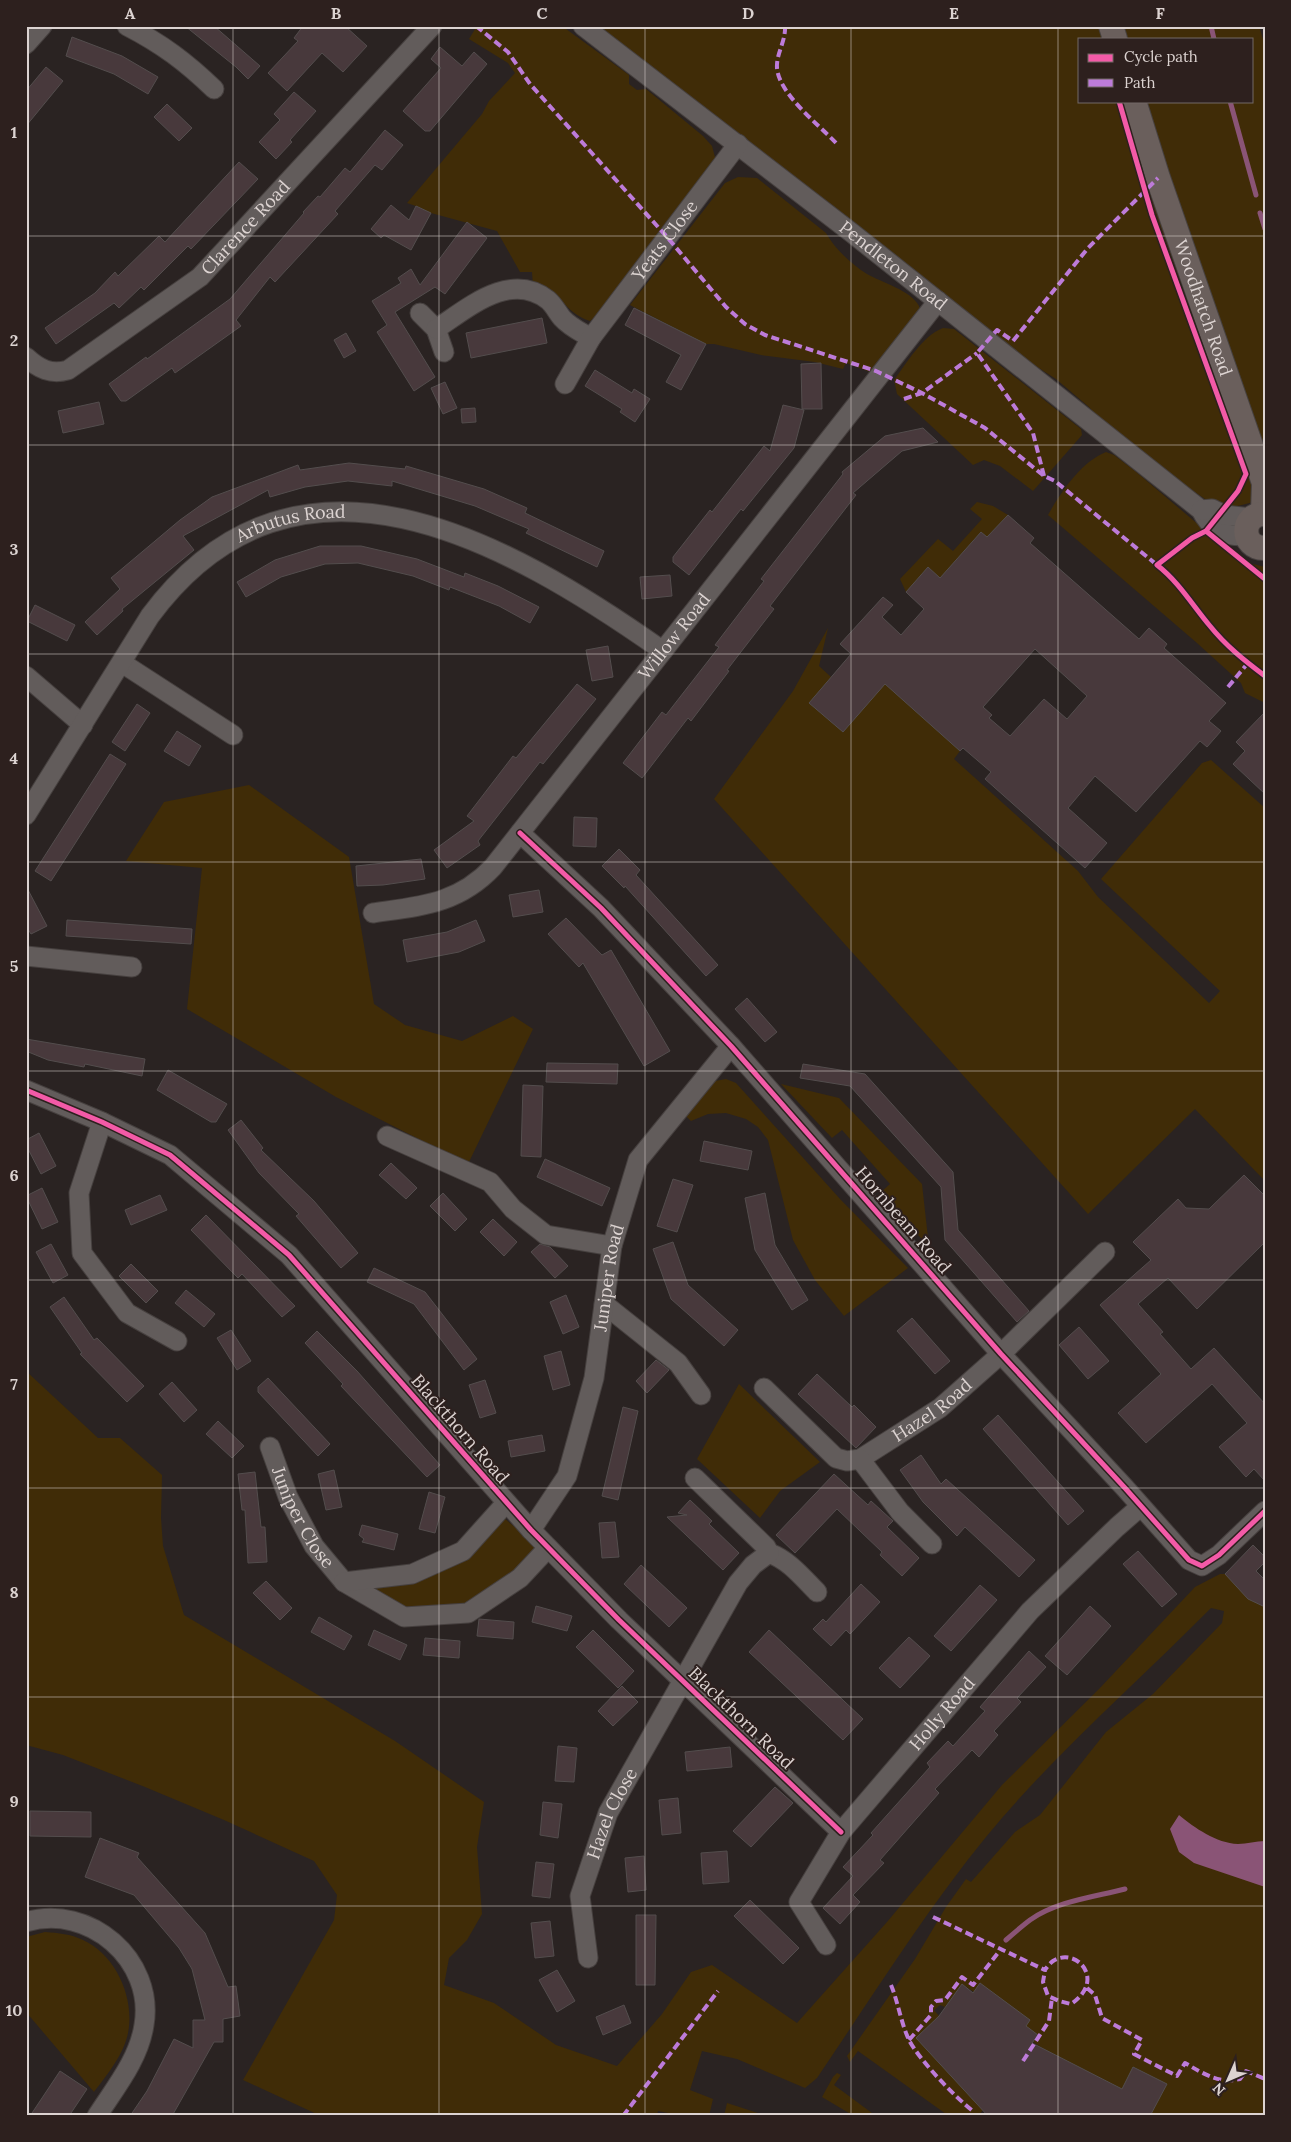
<svg xmlns="http://www.w3.org/2000/svg" width="1291" height="2142" font-family="Lora,serif">
<style>
.green{fill:#402c07;fill-rule:evenodd}
.water{fill:#8a5476}
.lines{fill:none;stroke-linecap:round;stroke-linejoin:round}
.stream{stroke:#8a5476;stroke-width:5}
.building{fill:#48393c;stroke:#534d4d;fill-rule:evenodd}
.minor-casing{stroke:#46403f;stroke-width:21}
.major-casing{stroke:#46403f;stroke-width:26}
.minor{stroke:#625c5b;stroke-width:19}
.major{stroke:#6a5f5c;stroke-width:24}
.quiet{stroke:#bd7bd9;stroke-width:4;stroke-dasharray:8 4;stroke-linecap:butt}
.cycleway-casing{stroke:#2d201e;stroke-width:8}
.cycleway{stroke:#f35aa7;stroke-width:5}
.grid{fill:none;stroke:#dcd3d1;stroke-width:1;stroke-opacity:0.55}
.labels{text-anchor:middle;stroke-width:4;stroke-linejoin:round;paint-order:stroke}
.street-label{font-size:18px;fill:#dcd3d1;stroke:#2d201e}
.neatline{fill:none;stroke:#dcd3d1;stroke-width:2}
.grid-label{font-size:16px;text-anchor:middle;font-weight:bold;fill:#dcd3d1}
</style>
<rect width="100%" height="100%" fill="#2a2322"/>
<!-- green -->
<path class="green" d="M477,26H562L629,75V84L637,90L646,89L703,136L712,146L716,161L603,310L590,321C562,312 563,290 533,286L532,272H520L497,231L431,213L416,206L407,203L482,114L489,101L515,73L508,63L469,39Z
M591,26H1259L1265,46V499L1234,507L1219,505L1205,499L1146,458L1104,424L1089,407L1056,379L1017,354ZM1080,39H1252V101H1080Z
M738,177L757,178L826,233C835,249 851,264 867,274C881,282 912,291 919,306C920,309 920,314 920,318L878,375L846,363L843,369L815,362L761,355L714,344H706L630,305L725,183Z
M943,328L954,329L1081,429L1082,435L1033,491L1000,466L984,460L973,465L897,394L894,380C907,363 922,336 943,328Z
M1106,452L1114,455L1135,471L1226,548L1239,554L1249,563L1265,567V703L1245,693L1241,683L1197,643L1048,515C1061,492 1081,462 1106,452Z
M977,502L993,506L1008,515L987,537L981,532L940,578L928,567L906,592L900,579L938,539L953,551L982,519L970,509Z
M828,628L819,666L831,677L809,703L843,732L872,698V672L960,751L954,759L1078,871L1098,897L1209,1003L1220,991L1101,879L1202,763L1211,760L1265,808V1181L1195,1109L1088,1214L714,799L793,691Z
M249,785L349,857L374,1004L405,1025L462,1041L513,1016L533,1029L468,1164L336,1097L187,1009L202,868L126,861L164,802Z
M726,1079L736,1083L840,1199L908,1268L844,1316L815,1280L793,1240L768,1140L758,1127L746,1119L726,1113L708,1114L691,1121L684,1114L715,1081Z
M781,1084L839,1098L922,1184L929,1247L880,1193L890,1184L842,1130L832,1138Z
M26,1371L98,1438H120L162,1475L161,1518L163,1546L184,1615L395,1741L484,1802L477,1847L482,1914L467,1940L449,1958L444,1985L494,2003L556,2045L617,2066L662,2014L691,1972L712,1965L797,2023L887,1922L1002,1785L1099,1689L1195,1587L1220,1574H1225L1265,1607V2116H1150L1166,2085L1134,2067L1122,2089L1047,2051L1033,2042L1038,2035L962,1984L945,2007L940,2005L934,2010L939,2016L916,2038L983,2110L978,2116H945L946,2114L858,2051L850,2062L847,2056L915,1959L946,1907L966,1879L971,1882L1015,1832L1040,1815L1106,1732L1153,1694L1222,1623L1224,1611L1211,1608C1136,1684 1054,1754 986,1837C924,1913 872,1997 817,2078L805,2088L737,2059L702,2051L690,2090L713,2099L709,2116H683L658,2111L657,2116H321L243,2080L334,1920L337,1895L314,1861L224,1820L145,1787L63,1755L26,1745Z
M739,1384L820,1462L780,1491L760,1518L697,1459Z
M499,1514L540,1548L519,1574L468,1608L406,1612L354,1584L411,1577Z
M45,1932C59,1933 70,1934 83,1940C116,1955 135,1998 128,2033C124,2054 107,2075 94,2092L26,2012V1937Z
M837,2073L841,2075L834,2085L876,2116H854L822,2097L833,2077Z
M727,2103L767,2116H724Z"/>
<!-- water -->
<path class="water" d="M1179,1815C1195,1828 1216,1843 1238,1844C1247,1844 1256,1841 1265,1841V1887L1194,1863L1179,1852L1170,1829Z"/>
<g class="lines">
<!-- stream -->
<path class="stream" d="M1211,26L1214,39
M1230,101L1256,195
M1260,213L1265,229
M1006,1940C1014,1933 1022,1926 1030,1920C1057,1901 1094,1897 1125,1889"/>
</g>
<!-- building -->
<path class="building" d="M185,26H214L260,66L248,79L236,67Z
M303,26H345L367,46L343,72L322,53L287,91L268,73L298,41L294,38Z
M72,37L122,56L158,77L148,94L114,74L66,56Z
M440,47L462,66L474,52L487,64L430,131H425L403,111L441,68L431,59Z
M46,67L63,81L26,126V91Z
M294,92L316,111L290,140L292,142L276,159L259,142L280,120L274,114Z
M167,104L192,128L179,141L154,117Z
M385,130L403,145L382,170L375,165L335,211L338,214L275,282L270,277L236,320L241,326L175,373L172,368L126,401H121L109,384L146,357L147,359L230,299L304,213L303,212L318,196L320,197L345,168L350,172Z
M239,162L258,179L191,249L188,246L144,290L141,287L119,308L114,303L56,344L45,328L95,293L115,272L118,276L159,236L165,242Z
M391,205L409,220L416,206L431,213L411,250L384,235L381,238L371,229Z
M467,222L487,238L445,294L435,287L395,312L435,377L414,391L377,332L387,325L372,301L401,283L398,278L411,269L420,285Z
M634,308L706,344L681,390L666,382L681,355L625,325Z
M542,318L547,343L471,358L466,333Z
M346,333L356,351L344,358L334,340Z
M821,363L822,409H802L801,364Z
M595,370L632,393L634,389L650,399L635,422L620,412L622,409L585,386Z
M445,382L457,408L443,414L431,388Z
M99,402L104,424L63,433L58,411Z
M783,405L804,410L794,448L743,511L741,509L689,575L673,562V557L710,510L712,512L764,446L770,451Z
M475,408L476,422L462,423L461,409Z
M923,428L938,442L902,451L853,493L856,495L770,606L774,609L727,670L729,671L691,721L688,718L642,778L623,763L662,712L666,715L719,647L715,645L764,581L761,579L843,474L842,472L885,436Z
M349,463L405,469L406,466L484,489L527,508L525,513L604,551L597,567L526,533L529,529L475,506L392,481V486L348,481L305,487L270,497L268,490L183,536L194,550L122,609L123,611L97,635L85,622L120,589L111,578L180,520L212,497L298,465L300,470Z
M1008,515L1034,538L1030,543L1139,639L1149,628L1167,644L1164,648L1226,703L1209,721L1221,731L1207,747L1200,741L1136,812L1095,776L1068,808L1107,843L1085,868L985,779L991,772L963,748L960,751L885,684L843,732L809,703L851,654L840,644L883,597L893,605L882,617L901,635L924,609L906,592L928,567L940,578L981,532L987,537ZM1035,649L1087,696L1067,719L1044,699L1010,736L989,718L992,715L983,707Z
M320,546H361L417,559L464,577L465,573L498,586L539,607L530,623L499,606L450,587L449,590L413,576L358,563L325,564L281,577L246,597L237,582L275,560Z
M670,575L672,596L642,599L640,577Z
M35,605L75,625L67,641L27,621Z
M608,646L613,677L592,681L586,650Z
M577,684L596,699L543,764L540,762L478,841L480,845L447,868L434,850L474,821L467,816L513,756L516,758Z
M137,704L150,713L125,751L112,742Z
M1265,712V794L1233,764L1245,751L1236,742Z
M177,731L201,746L189,766L164,751Z
M110,754L126,764L51,881L35,871Z
M574,817L597,818L596,847L573,846Z
M619,849L640,870L636,875L718,965L706,976L625,886L624,888L602,866Z
M421,859L425,879L383,885L357,886L356,866Z
M26,886L47,926L31,934L26,926Z
M539,890L543,912L513,917L509,895Z
M566,918L602,955L611,950L670,1051L644,1066L583,963L579,967L548,934Z
M67,920L192,929L191,944L66,936Z
M476,920L485,941L459,952L407,962L403,940L447,932Z
M747,998L777,1032L765,1042L735,1009Z
M26,1039L145,1059L142,1076L85,1064L84,1067L48,1060L26,1051Z
M547,1063L618,1064L617,1084L546,1082Z
M803,1064L865,1074L953,1172L958,1230L1029,1311L1017,1322L945,1240L941,1187L850,1086L800,1078Z
M168,1070L227,1104L216,1122H211L157,1090Z
M523,1085L543,1086L541,1157L521,1156Z
M241,1120L263,1148L261,1150L314,1201L358,1253L341,1268L296,1216L299,1214L259,1173L228,1130Z
M39,1133L56,1166L41,1174L26,1145V1140Z
M704,1141L752,1151L748,1170L700,1161Z
M545,1159L610,1188L602,1206L537,1177Z
M391,1163L417,1188L406,1199L379,1175Z
M1244,1175L1265,1196V1242L1197,1309L1168,1278L1138,1304L1163,1332L1160,1334L1191,1369L1214,1348L1265,1404V1481L1254,1469L1246,1477L1219,1447L1247,1423L1212,1384L1146,1443L1118,1413L1161,1374L1100,1305L1151,1260L1133,1242L1178,1199L1186,1208L1209,1209Z
M673,1179L693,1185L677,1232L657,1226Z
M42,1188L58,1222L42,1229L26,1196Z
M443,1193L467,1219L455,1231L430,1206Z
M765,1193L775,1245L808,1300L792,1310L755,1250L745,1198Z
M160,1195L167,1210L131,1225L125,1210Z
M206,1215L295,1306L282,1317L242,1274L238,1278L191,1230Z
M493,1219L517,1242L504,1256L480,1232Z
M673,1242L688,1285L738,1330L724,1346L671,1299L653,1249Z
M51,1244L68,1275L53,1283L36,1252Z
M540,1244L550,1247L568,1266L555,1278L531,1252Z
M131,1264L158,1291L146,1303L119,1276Z
M374,1268L425,1292L477,1359L464,1370L414,1304L367,1282Z
M186,1290L215,1314L204,1327L175,1303Z
M566,1295L579,1327L563,1334L550,1302Z
M64,1297L94,1340L97,1338L144,1386L127,1402L80,1354L82,1353L50,1307Z
M912,1318L950,1361L935,1374L897,1331Z
M1079,1327L1109,1361L1088,1379L1059,1345Z
M231,1330L251,1361L237,1370L217,1338Z
M317,1331L357,1371L440,1465L427,1477L341,1386L343,1384L305,1343Z
M561,1351L570,1385L553,1390L544,1356Z
M656,1360L669,1370L647,1393L636,1381Z
M817,1374L852,1407L854,1405L876,1427L856,1448L798,1394Z
M268,1378L330,1444L318,1456L258,1392V1387Z
M485,1380L496,1413L480,1418L469,1385Z
M172,1382L197,1410L184,1422L159,1394Z
M623,1407L638,1411L618,1500L602,1496Z
M998,1415L1084,1511L1068,1525L983,1429Z
M218,1421L244,1446L232,1458L206,1434Z
M542,1435L545,1451L511,1457L508,1441Z
M921,1455L941,1484L946,1479L1035,1560L1019,1577L965,1527L957,1536L923,1502L900,1470Z
M334,1470L342,1507L326,1510L318,1474Z
M255,1472L261,1527H265L267,1562L248,1563L245,1510H242L238,1474Z
M834,1474L868,1505L871,1501L893,1521L887,1527L919,1558L902,1576L880,1555L882,1552L837,1509L795,1553L776,1535Z
M429,1492L445,1497L435,1533L419,1529Z
M690,1500L712,1521L709,1524L739,1553L723,1570L667,1517L687,1515L678,1513Z
M615,1522L619,1557L602,1558L599,1523Z
M362,1525L398,1534L394,1550L362,1542L364,1539L359,1535Z
M1253,1545L1265,1557V1562L1256,1571L1265,1580V1607L1248,1599L1225,1574Z
M1138,1551L1177,1594L1162,1607L1123,1564Z
M641,1565L687,1608L669,1627L624,1584Z
M266,1581L292,1608L280,1620L253,1593Z
M861,1584L880,1602L850,1634L846,1630L831,1646L813,1629L823,1619L826,1622Z
M980,1585L997,1600L951,1651L934,1636Z
M536,1606L572,1616L567,1631L532,1622Z
M1090,1606L1111,1626L1067,1675L1045,1656Z
M319,1617L352,1636L344,1650L311,1632Z
M479,1619L514,1622L513,1639L477,1636Z
M374,1630L407,1645L400,1660L368,1645Z
M593,1630L634,1671L618,1688L576,1647Z
M769,1630L863,1719L843,1740L749,1652Z
M909,1637L930,1656L900,1688L879,1668Z
M425,1638L460,1641L459,1658L423,1655Z
M1029,1651L1046,1667L1017,1698L1021,1702L994,1731L998,1735L979,1757L972,1750L935,1789L939,1793L880,1860L884,1863L853,1895L860,1902L840,1924L823,1908L853,1876L843,1867L873,1835L871,1833L930,1767L927,1763L948,1741L953,1746L985,1711L980,1707Z
M622,1686L638,1702L613,1726L598,1711Z
M558,1746L577,1748L574,1782L555,1781Z
M730,1747L732,1767L687,1771L685,1752Z
M775,1787L793,1803L751,1847L733,1831Z
M678,1798L681,1833L662,1835L659,1800Z
M543,1802L562,1804L558,1838L540,1835Z
M30,1811L91,1812V1837L30,1836Z
M100,1838L139,1853L137,1857L205,1933L228,1987L236,1986L240,2016L223,2019V2042H214L172,2116H130L147,2091L174,2039L193,2048V2020H205L192,1969L179,1948L134,1895L85,1877Z
M727,1851L729,1882L703,1884L701,1853Z
M644,1856L646,1890L628,1892L625,1858Z
M536,1862L554,1864L550,1898L532,1896Z
M750,1900L799,1948L783,1964L734,1916Z
M636,1915H656L655,1985H636Z
M550,1921L554,1956L535,1958L531,1923Z
M557,1970L575,2001L557,2012L539,1980Z
M980,1983L1030,2020L1026,2026L1038,2035L1032,2043L1122,2089L1133,2067L1167,2084L1150,2116H988L916,2038L939,2016L962,1984L973,1993Z
M624,2005L631,2023L603,2035L596,2017Z
M60,2071L87,2089L69,2116H30Z"/>
<g class="lines">
<defs>
<g id="minor">
<path d="M127,26C162,44 186,62 214,89"/>
<path id="s1" d="M583,26L852,233L1201,510C1210,529 1225,537 1246,536"/>
<path d="M26,44L42,26"/>
<path d="M420,313L436,329L444,352"/>
<path d="M436,329C467,309 510,270 548,300C554,305 557,312 562,318C570,327 581,332 591,338"/>
<path id="s2" d="M26,357C39,369 51,375 68,370L200,277L432,26"/>
<path id="s3" d="M565,384L591,338L738,144"/>
<path d="M1201,510L1212,509L1224,515L1251,518"/>
<path d="M122,663L233,735"/>
<path d="M26,676L83,725"/>
<path id="s4" d="M26,815L150,616C296,419 508,542 663,651"/>
<path d="M520,833L601,908L731,1046L1001,1354L1125,1488L1189,1560L1202,1566L1219,1555L1265,1511"/>
<path id="s5" d="M373,913C421,906 458,904 493,867L938,301"/>
<path d="M26,956L132,967"/>
<path d="M26,1090L102,1122L170,1155L289,1255L531,1530L619,1620L841,1832"/>
<path d="M102,1122L79,1193L82,1253L127,1313L177,1341"/>
<path d="M387,1136L490,1182L513,1209L546,1235L612,1246"/>
<path d="M604,1304L678,1363L701,1395"/>
<path id="s6" d="M764,1388L836,1458L847,1461L860,1459L940,1408L1001,1354L1105,1252"/>
<path id="s7" d="M270,1447L288,1497L314,1546L344,1582L404,1617L468,1613L520,1578L548,1548"/>
<path d="M860,1459L900,1512L932,1544"/>
<path id="s8" d="M531,1530L567,1476L594,1378L612,1246L638,1160L731,1046"/>
<path d="M769,1553C789,1560 803,1578 817,1592"/>
<path d="M344,1582L412,1574L463,1551L506,1503"/>
<path d="M26,1922C89,1903 155,1960 144,2025C139,2059 115,2088 97,2116"/>
<path id="s9" d="M826,1945L799,1902L841,1832L1030,1611L1117,1527L1140,1507"/>
<path id="s10" d="M588,1958L580,1896L608,1813L738,1583L753,1565L769,1553L766,1547L695,1478"/>
</g>
<g id="major">
<path d="M1111,26L1115,39"/>
<path id="s11" d="M1134,101L1158,178L1264,483L1263,513"/>
<path d="M1265,514C1240,513 1240,549 1265,548"/>
</g>
</defs>
<!-- minor casing -->
<use href="#minor" class="minor-casing"/>
<!-- major casing -->
<use href="#major" class="major-casing"/>
<!-- minor -->
<use href="#minor" class="minor"/>
<!-- major -->
<use href="#major" class="major"/>
<!-- quiet -->
<path class="quiet" d="M476,26L508,52L530,84L667,237L726,307L745,324L765,335L876,371L922,393L985,428L1044,476L1055,481L1157,565
M785,26C786,41 776,54 777,68C779,94 818,124 836,143
M904,399L922,393L977,353
M1044,476L1033,433L977,353L997,330L1013,341L1088,248L1158,178
M1228,687L1248,663
M933,1917L1045,1970C1047,1967 1050,1963 1053,1961C1076,1946 1107,1980 1071,2004L1059,2001L1048,1996L1043,1982L1045,1970
M891,1985C898,2002 901,2023 909,2040C920,2061 955,2097 974,2112
M1087,1988L1095,1995L1102,2018L1142,2040L1134,2054L1177,2076L1185,2063C1204,2074 1219,2084 1240,2079L1246,2071L1265,2079
M909,2040L931,2015V2007L936,2001L945,2000L962,1977L973,1985L1001,1949
M1023,2061L1049,2021L1052,1998
M623,2116L718,1991"/>
<defs>
<path id="cycleway" d="M1119,101L1152,215L1246,474L1238,491L1206,531L1192,538L1157,565C1179,582 1193,606 1210,626C1226,646 1245,661 1265,676
M1206,531L1265,579
M520,833L601,908L731,1046L1001,1354L1125,1488L1189,1560L1202,1566L1219,1555L1265,1511
M26,1090L102,1122L170,1155L289,1255L531,1530L619,1620L841,1832"/>
</defs>
<!-- cycleway casing -->
<use href="#cycleway" class="cycleway-casing"/>
<!-- cycleway -->
<use href="#cycleway" class="cycleway"/>
</g>
<!-- grid -->
<path class="grid" d="M233,26V2116M439,26V2116M645,26V2116M851,26V2116M1058,26V2116M26,236H1265M26,445H1265M26,654H1265M26,862H1265M26,1071H1265M26,1280H1265M26,1488H1265M26,1697H1265M26,1906H1265"/>
<g class="labels">
<!-- street labels -->
<g class="street-label">
<text dy="6" stroke="none"><textPath href="#s2" startOffset="275">Clarence Road</textPath></text>
<text dy="6" stroke="none"><textPath href="#s3" startOffset="175">Yeats Close</textPath></text>
<text dy="6" stroke="none"><textPath href="#s1" startOffset="392">Pendleton Road</textPath></text>
<text dy="6" stroke="none"><textPath href="#s11" startOffset="218">Woodhatch Road</textPath></text>
<text dy="6" stroke="none"><textPath href="#s4" startOffset="409">Arbutus Road</textPath></text>
<text dy="6" stroke="none"><textPath href="#s5" startOffset="425">Willow Road</textPath></text>
<text transform="translate(903 1220) rotate(49)" y="6">Hornbeam Road</text>
<text dy="6" stroke="none"><textPath href="#s8" startOffset="268">Juniper Road</textPath></text>
<text dy="6" stroke="none"><textPath href="#s6" startOffset="212">Hazel Road</textPath></text>
<text transform="translate(460 1429) rotate(49)" y="6">Blackthorn Road</text>
<text dy="6" stroke="none"><textPath href="#s7" startOffset="78">Juniper Close</textPath></text>
<text dy="6" stroke="none"><textPath href="#s9" startOffset="288">Holly Road</textPath></text>
<text transform="translate(741 1718) rotate(44)" y="6">Blackthorn Road</text>
<text dy="6" stroke="none"><textPath href="#s10" startOffset="151">Hazel Close</textPath></text>
</g>
</g>
<!-- border -->
<rect width="1291" height="2142" fill="none" stroke="#2d201e" stroke-width="55"/>
<!-- legend -->
<rect x="1078" y="38" width="175" height="65" fill="#2d201e" stroke="#736866"/>
<rect x="1088" y="54" width="25" height="8" fill="#f35aa7" stroke="#736866"/>
<text x="1124" y="62" font-size="15" fill="#dcd3d1">Cycle path</text>
<rect x="1088" y="79" width="25" height="8" fill="#bd7bd9" stroke="#736866"/>
<text x="1124" y="88" font-size="15" fill="#dcd3d1">Path</text>
<!-- north arrow -->
<g transform="translate(1228 2080) rotate(225)" stroke="#2d201e" stroke-width="4" paint-order="stroke">
<path d="M0-4L9 19L0 12L-9 19Z" fill="#dcd3d1"/>
<text y="-8" font-size="14" font-weight="bold" text-anchor="middle" fill="#dcd3d1">N</text>
</g>
<rect x="28" y="28" width="1236" height="2086" class="neatline"/>
<g class="grid-label">
<text x="130" y="19">A</text>
<text x="336" y="19">B</text>
<text x="542" y="19">C</text>
<text x="748" y="19">D</text>
<text x="954" y="19">E</text>
<text x="1160" y="19">F</text>
<text x="14" y="138">1</text>
<text x="14" y="346">2</text>
<text x="14" y="555">3</text>
<text x="14" y="764">4</text>
<text x="14" y="972">5</text>
<text x="14" y="1181">6</text>
<text x="14" y="1390">7</text>
<text x="14" y="1598">8</text>
<text x="14" y="1807">9</text>
<text x="14" y="2016">10</text>
</g>
</svg>
